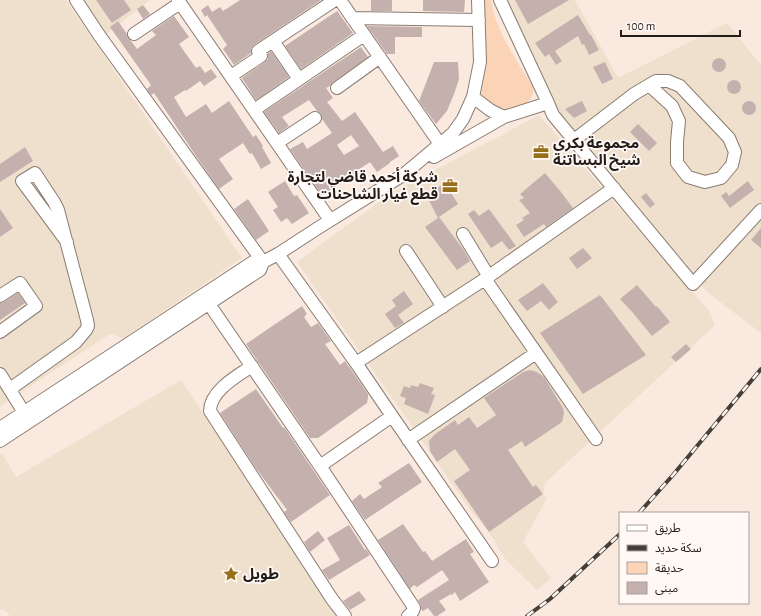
<svg xmlns="http://www.w3.org/2000/svg" width="761" height="616" font-family="'Alegreya Sans','Noto Sans Arabic',sans-serif">
<style>
.industrial{fill:#eee0cd}
.green{fill:#fbd3b7}
.building{fill:#c4b1ae;fill-rule:evenodd}
.lines{fill:none;stroke-linecap:round;stroke-linejoin:round}
.minor-casing{stroke:#8a7c72;stroke-width:14}
.minor{stroke:#fff;stroke-width:12}
.rail-casing{stroke:#463e39;stroke-width:4}
.rail{stroke:#fff8f4;stroke-width:2.5;stroke-dasharray:8;stroke-linecap:butt}
.labels{text-anchor:middle;stroke-width:3.5;stroke-linejoin:round;paint-order:stroke}
.poi-label{font-size:15px;font-weight:bold;fill:#231d19;stroke:#fff8f4;text-anchor:start}
</style>
<rect width="100%" height="100%" fill="#f9e9de"/>
<!-- industrial -->
<path class="industrial" d="M0,0H66L242,258L124,338L110,334L0,406Z
M81,0H150L104,36Z
M501,0H575L618,78L727,23L761,65V333L707,292L558,111Z
M539,115L709,311L715,325L545,483L543,494L547,498L523,542L551,578L537,590L505,559L489,532L472,512L297,262L390,194Z
M181,380L337,616H10L4,609L0,610V454L2,453L16,477Z"/>
<!-- green -->
<path class="green" d="M483,0H491C496,32 516,59 533,87V94L529,101L523,108L504,111L486,101L481,93L485,63Z"/>
<!-- building -->
<path class="building" d="M96,0H124L131,10L112,23Z
M240,0H321L254,45L251,48V53L234,65L223,49L227,45L207,15L205,17L201,10L208,5L212,12L220,7L223,11Z
M371,0H392V11H371Z
M423,0H465L464,12L423,11Z
M515,0H569L528,24Z
M143,5L150,14L143,19L137,9Z
M337,11L353,33L301,69L285,46Z
M578,15L590,35H591L599,50L589,55L584,44L582,45L578,36L555,51L562,61L556,65L549,54L545,57L535,43Z
M174,16L189,37L179,44L196,68L200,66L205,73L211,69L217,77L204,86L200,81L186,91L185,90L174,97L186,117L206,104L212,113L229,101L253,137L256,135L263,146L262,147L271,163L261,169L252,153L250,154L243,143L219,159L233,179L219,189L196,156L154,93L151,95L147,89L151,85L110,27L118,21L127,34L128,38L131,41L137,49L156,35L152,31Z
M367,26L422,27V37H395V54H387Z
M361,47L368,57L333,82L330,86L326,88L333,98L327,102L342,121L355,112L383,152L393,146L399,156L390,162V163L377,172L370,162L358,170L359,172L322,196L290,149L303,142L307,149L332,133L322,119L321,114L317,111L309,100L282,117L289,126L279,133L264,112ZM351,135L359,146L344,155L337,145Z
M271,51L289,77L256,100L242,78L265,62L268,59V53Z
M712 65a7 7 0 1 1 14 0a7 7 0 1 1-14 0Z
M434,62H458L459,79L454,94L447,111L436,124L419,101Z
M605,62L613,79L602,84L593,67Z
M727 87a7 7 0 1 1 14 0a7 7 0 1 1-14 0Z
M742 108a7 7 0 1 1 14 0a7 7 0 1 1-14 0Z
M582,101L587,111L574,118L565,109Z
M638,124L657,143L649,151L630,132Z
M25,147L33,161L0,182V164Z
M545,173L561,192L573,208L546,227L544,224L524,237L516,225L524,220L522,218L530,213L519,200L524,198L520,194Z
M285,181L294,196L297,195L309,213L292,224L287,218L281,222L273,210L278,207L268,192Z
M748,181L754,190L730,208L721,196L726,192L729,196Z
M445,183L458,204L439,217L463,249L470,261L457,270L425,227L438,218L426,195Z
M646,193L655,204L650,208L641,197Z
M248,199L269,231L256,240L234,209Z
M0,209L13,228L0,237Z
M489,209L516,246L509,250L502,241L491,248L468,214L474,210L479,216Z
M761,228V248L751,240Z
M583,248L592,258L577,269L569,258Z
M543,283L558,302L549,310L541,301L527,311L518,300Z
M637,285L656,307L657,306L670,322L652,336L633,313L620,299Z
M404,291L413,304L398,315L404,323L395,328L385,314L396,306L392,300Z
M18,293L25,303L0,320V303L4,302Z
M600,295L646,355L583,394L540,333Z
M302,306L307,314L304,317L311,327L318,323L331,341L325,344L340,365L345,361L368,394V397L367,403L318,438H310L246,344Z
M686,344L691,349L676,362L671,357Z
M530,370L537,372L544,377L563,408L564,413L562,422L525,447L522,441L508,450L533,487L536,485L543,494L489,532L454,481L470,470L455,449L437,462L430,451L429,441L434,435L455,420L458,425L469,417L477,428L496,415L484,398L523,372Z
M420,383L434,388L431,394L435,395L428,414L404,404L406,398L400,396L404,386L410,388L411,385L418,387Z
M256,389L283,428L284,427L330,495L291,522L284,512L287,510L255,467L220,413Z
M409,463L422,482L365,520L352,501L360,494L364,499L382,487L378,483Z
M403,524L423,552L425,551L432,561L466,539L474,552L470,554L489,582L460,601L455,592L452,595L451,594L439,601L446,610L437,616H434L428,608L423,611L421,609V605L418,600L449,580L442,570L417,587L414,585L410,589L378,540Z
M349,525L365,550L366,549L370,555L329,580L322,570L340,560L327,538Z
M318,531L325,540L310,552L304,542Z
M359,591L366,600L350,610L343,601Z"/>
<g class="lines">
<defs>
<path id="minor" d="M76,0L99,35L263,262
M178,0L330,220
M340,0L440,144
M500,0L548,103L553,115L693,284L761,210
M352,18L479,20
M134,34L180,3
M273,41L299,79
M231,76L261,56L258,51L335,0
M337,88L380,57
M473,97L490,110L504,117
M254,110L364,35
M574,140L634,94L656,81H668L680,86L729,138L735,152L732,165L721,178L705,182L688,177L677,163V142L679,121L672,106L649,85
M277,143L315,118
M434,157L504,117L548,103
M463,234L489,277
M406,251L443,307
M278,254L356,363L392,416L492,561
M485,279L596,439
M0,296L20,283L36,306L0,332
M209,304L320,466L413,606L414,608C413,612 411,614 408,616
M356,363L485,279L614,188
M252,366C237,376 210,391 210,411L332,599L345,616
M0,374L28,419
M10,389L76,342L86,330L88,326L87,320L58,210L54,202L35,173L22,181L67,242
M0,428L253,262H263
M408,440L536,353
M0,441L260,270L263,262L278,254L318,228L403,175L453,133L463,119L473,97L480,62L478,0
M320,466L392,416"/>
</defs>
<!-- minor casing -->
<use href="#minor" class="minor-casing"/>
<!-- minor -->
<use href="#minor" class="minor"/>
<defs>
<path id="rail" d="M639,513L673,475L761,369
M527,616L550,599L620,534"/>
</defs>
<!-- rail casing -->
<use href="#rail" class="rail-casing"/>
<!-- rail -->
<use href="#rail" class="rail"/>
</g>
<!-- icons -->
<defs>
<symbol id="office-bare" viewBox="-9 -9 18 18"><path d="M-6-3h4V-5.5h4V-3h4V5H-6ZM-1-4.5V-3h2v-1.5ZM-6 0V1H6V0Z" fill="#986f1b" stroke="#fff8f4" stroke-width="2.5" paint-order="stroke"/></symbol>
<symbol id="sight-bare" viewBox="-9 -9 18 18"><path d="M0-6L1.8-2.2L6-1.7L2.9 1.2L3.7 5.4L0 3.3L-3.7 5.4L-2.9 1.2L-6-1.7L-1.8-2.2Z" fill="#986f1b" stroke="#fff8f4" stroke-width="2.5" paint-order="stroke"/></symbol>
</defs>
<g fill-rule="evenodd">
<use href="#office-bare" x="530" y="141" width="22" height="22"/>
<use href="#office-bare" x="439" y="175" width="22" height="22"/>
<use href="#sight-bare" x="220" y="563" width="22" height="22"/>
</g>
<g class="labels">
<!-- poi labels -->
<g class="poi-label">
<text x="553" y="148">مجموعة بكري<tspan x="553" dy="17">شيخ البساتنة</tspan></text>
<text x="438" y="182" text-anchor="end">شركة أحمد قاضي لتجارة<tspan x="438" dy="17">قطع غيار الشاحنات</tspan></text>
<text x="243" y="579">طويل</text>
</g>
</g>
<!-- legend -->
<rect x="619" y="512" width="130" height="92" fill="#fff8f4" stroke="#a7a09c"/>
<rect x="627" y="525" width="20" height="6" fill="#ffffff" stroke="#a7a09c"/>
<text x="655" y="532" font-size="12" fill="#231d19">طريق</text>
<rect x="627" y="545" width="20" height="6" fill="#463e39" stroke="#a7a09c"/>
<text x="655" y="552" font-size="12" fill="#231d19">سكة حديد</text>
<rect x="627" y="562" width="20" height="12" fill="#fbd3b7" stroke="#a7a09c"/>
<text x="655" y="572" font-size="12" fill="#231d19">حديقة</text>
<rect x="627" y="582" width="20" height="12" fill="#c4b1ae" stroke="#a7a09c"/>
<text x="655" y="592" font-size="12" fill="#231d19">مبنى</text>
<!-- scale -->
<path d="M621 30v6h119v-6" fill="none" stroke="#231d19" stroke-width="2"/>
<text x="627" y="30" font-size="12" fill="#231d19" stroke="#fff8f4" stroke-width="3" paint-order="stroke">100 m</text>
</svg>
